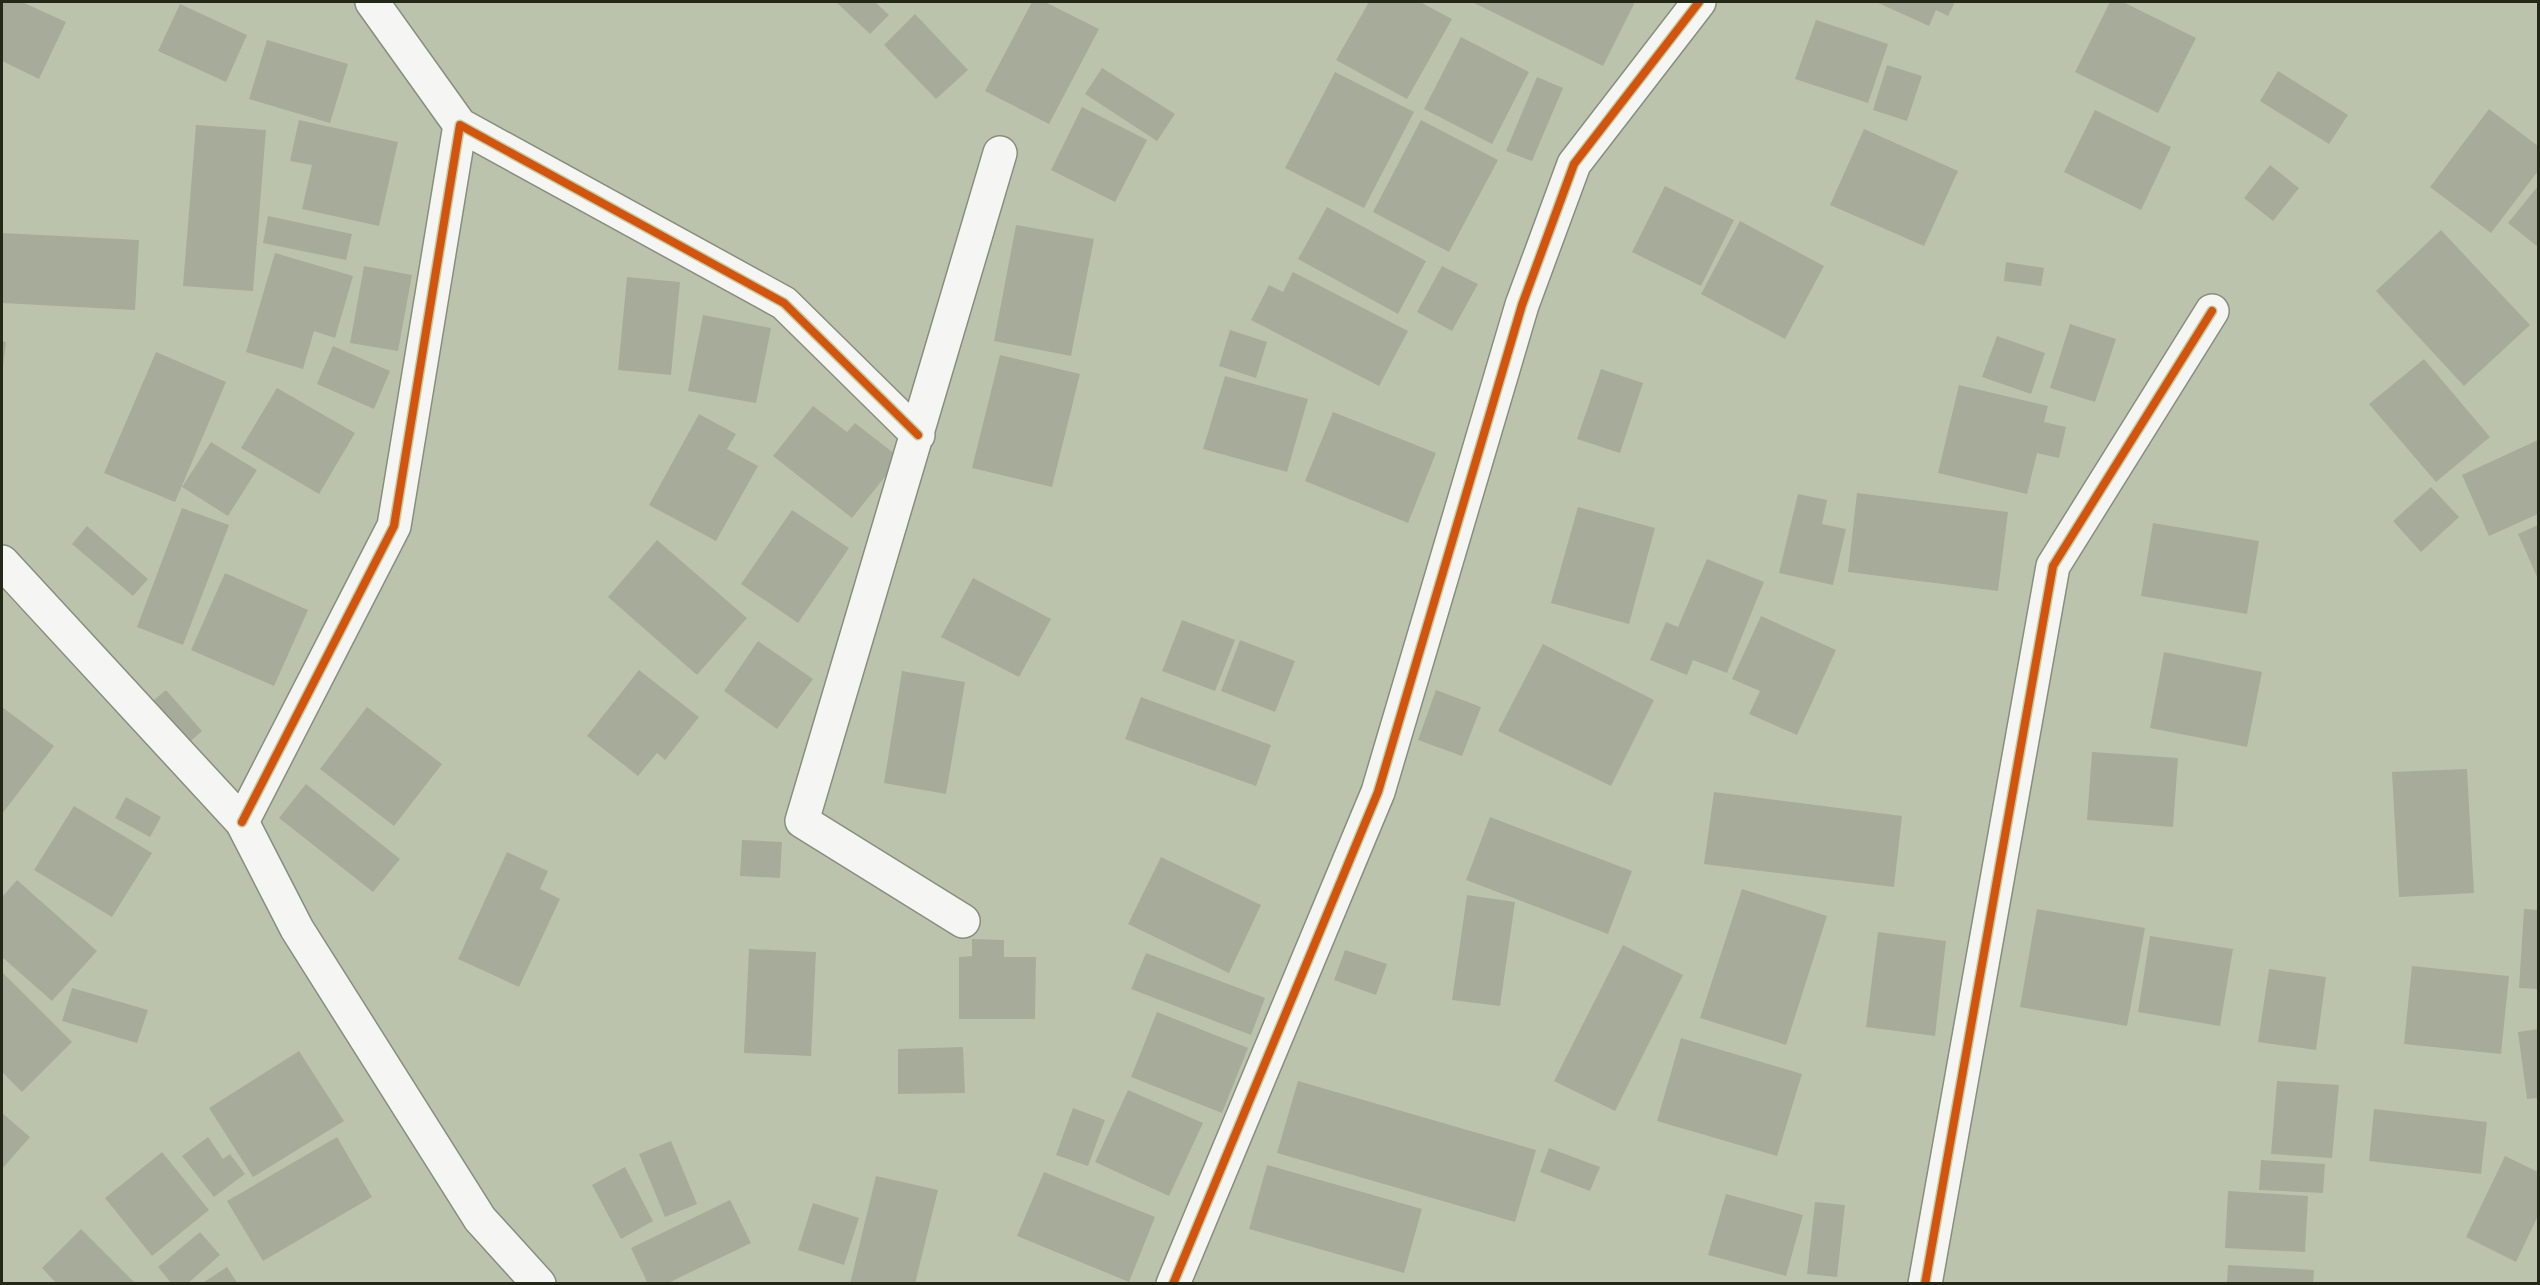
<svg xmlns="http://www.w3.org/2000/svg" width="2540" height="1285" font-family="Overpass,sans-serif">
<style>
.building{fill:#a7ac9a}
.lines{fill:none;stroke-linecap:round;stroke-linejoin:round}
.minor-casing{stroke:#888e7c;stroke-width:36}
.tertiary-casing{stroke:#888e7c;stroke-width:36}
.minor{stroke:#f5f6f3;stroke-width:33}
.tertiary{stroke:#f5f6f3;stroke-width:33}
.cycleway-casing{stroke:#bfcda2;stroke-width:11}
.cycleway{stroke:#d4540d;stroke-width:8}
</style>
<rect width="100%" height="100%" fill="#bcc3ac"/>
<!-- building -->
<path class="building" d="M2,2H22L66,22L39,79L2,61Z
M836,2H875L889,15L870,34Z
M1032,2H1045L1099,29L1049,124L985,91Z
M1369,2H1420L1452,19L1407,99L1336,60Z
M1472,2H1635L1603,66Z
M1876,2H1955L1948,16L1936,10L1929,26Z
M2110,2H2123L2196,38L2158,113L2075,72Z
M180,4L247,35L226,82L158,51Z
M915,14L968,70L936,99L884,45Z
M1816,20L1888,44L1868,103L1795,79Z
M1461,37L1529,72L1492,144L1424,109Z
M267,40L348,64L330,123L249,99Z
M1887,65L1922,76L1907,121L1873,110Z
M1102,68L1175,114L1157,141L1085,94Z
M2278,71L2348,115L2329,144L2260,101Z
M1335,72L1414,112L1364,208L1285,168Z
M1537,77L1563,88L1532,161L1506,151Z
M1082,107L1147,140L1115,202L1051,170Z
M2489,109L2538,146V171L2491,233L2430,187Z
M2095,110L2171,147L2141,210L2064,172Z
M299,120L398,142L379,226L302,209L312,165L290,161Z
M1421,120L1498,160L1449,252L1373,212Z
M196,125L266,130L253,291L183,286Z
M1864,129L1958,171L1924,246L1830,205Z
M2270,165L2299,188L2273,221L2244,198Z
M1665,186L1734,220L1701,286L1632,252Z
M2538,186V247L2508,223Z
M1327,207L1426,261L1398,314L1298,259Z
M268,216L352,234L346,260L263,243Z
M1740,221L1824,266L1785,339L1701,294Z
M1016,225L1094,239L1071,356L994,341Z
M2441,230L2530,325L2464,386L2376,291Z
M2,233L139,240L135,310L2,303Z
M275,253L353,276L335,338L314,331L303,369L246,352Z
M2006,262L2044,268L2041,286L2004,281Z
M364,266L412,275L398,351L350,343Z
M1442,266L1478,284L1452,331L1417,312Z
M1293,272L1408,331L1379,386L1251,320L1269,285L1283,292Z
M627,277L680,282L671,375L618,370Z
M703,315L771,328L756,403L688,391Z
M2070,324L2116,339L2095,402L2050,388Z
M1230,330L1267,342L1256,378L1219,366Z
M1997,336L2045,353L2031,394L1982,377Z
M2,341L6,342L3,366H2Z
M333,346L390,371L374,409L317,384Z
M156,352L226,382L175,502L104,473Z
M1000,355L1080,374L1052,487L972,468Z
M2424,359L2490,437L2436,482L2369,404Z
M1601,369L1643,383L1620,453L1577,439Z
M1225,376L1308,399L1287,472L1203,449Z
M1959,385L2048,406L2044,422L2066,427L2059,458L2037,453L2027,494L1938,473Z
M277,388L355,433L319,494L241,448Z
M813,406L847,432L855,423L900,458L852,518L773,456Z
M1333,412L1436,453L1408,523L1305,481Z
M699,414L736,434L727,449L758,466L716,541L649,505Z
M2538,440V514L2489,536L2462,475Z
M211,442L257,470L228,516L182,487Z
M2431,487L2459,517L2421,552L2393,521Z
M1857,493L2008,512L1998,591L1848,572Z
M1798,494L1827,500L1822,524L1846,529L1833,585L1779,573Z
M1578,507L1655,528L1629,624L1551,603Z
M182,508L229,525L183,645L137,627Z
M792,510L849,548L798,623L741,584Z
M2153,523L2259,541L2247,614L2141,596Z
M2538,525V579L2518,534Z
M87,526L148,579L133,596L72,544Z
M657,540L747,618L697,675L608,597Z
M1707,559L1764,582L1727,673L1693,660L1687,675L1650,660L1666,622L1678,627Z
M225,573L308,610L274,686L191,650Z
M973,578L1051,619L1019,677L941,637Z
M1761,616L1836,650L1797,735L1749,714L1760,691L1732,679Z
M1182,620L1235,640L1215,691L1162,671Z
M1240,640L1295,661L1275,712L1221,691Z
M758,641L813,679L777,729L724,691Z
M1543,644L1654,700L1611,786L1498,731Z
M2164,652L2262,672L2247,747L2150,728Z
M639,670L699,717L665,760L657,753L638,776L587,736Z
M902,671L965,682L946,794L884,783Z
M166,690L202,731L184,747L148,705Z
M1436,690L1481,707L1462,756L1418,740Z
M1141,697L1271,745L1256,786L1125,739Z
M2,707L54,746L2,814Z
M367,707L442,764L394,826L320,769Z
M2092,752L2178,758L2173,827L2087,820Z
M2467,769L2474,893L2399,897L2392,772Z
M306,784L400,859L373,892L279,818Z
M1714,792L1902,816L1894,887L1704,864Z
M126,797L161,817L150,837L115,818Z
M74,806L152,853L112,917L34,870Z
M1490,817L1632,871L1608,934L1466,880Z
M742,840L782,842L780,878L740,876Z
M507,852L548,871L540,889L560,899L519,987L458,959Z
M1161,857L1261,905L1229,973L1128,924Z
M17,880L97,951L52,1001L2,957V897Z
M1742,889L1827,916L1786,1045L1700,1018Z
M1467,895L1515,902L1500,1006L1452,1000Z
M2037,909L2145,928L2127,1026L2020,1007Z
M2524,909L2538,910V989L2519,988Z
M1878,932L1946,941L1935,1036L1866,1027Z
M2150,936L2233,949L2220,1026L2138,1012Z
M972,939L1004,940V957H1036L1035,1019H959V957L972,956Z
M1623,945L1683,975L1615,1111L1554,1081Z
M749,949L816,952L811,1056L744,1053Z
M1345,950L1387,964L1376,995L1334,980Z
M1146,953L1265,998L1251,1035L1131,989Z
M2412,966L2509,976L2501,1054L2404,1044Z
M2269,969L2326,977L2316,1050L2258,1042Z
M2,972L72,1042L22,1092L2,1072Z
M72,988L148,1010L137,1043L62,1021Z
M1157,1012L1248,1048L1222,1113L1131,1077Z
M2538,1029V1098L2527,1099L2518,1032Z
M1681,1038L1802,1074L1777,1156L1657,1121Z
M963,1047L965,1093L898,1094V1049Z
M299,1051L344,1121L253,1177L209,1108Z
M1298,1081L1536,1150L1515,1222L1277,1153Z
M2277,1081L2339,1085L2332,1158L2271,1154Z
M1128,1090L1203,1123L1169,1196L1095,1162Z
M1073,1108L1105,1120L1088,1166L1056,1155Z
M2374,1109L2487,1122L2481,1174L2369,1161Z
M2,1113L30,1137L2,1169Z
M208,1137L223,1159L230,1154L245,1174L214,1197L182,1156Z
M337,1137L372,1197L263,1261L227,1201Z
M671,1141L697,1204L665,1217L639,1154Z
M1549,1148L1600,1167L1590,1191L1540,1172Z
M162,1152L209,1210L152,1256L105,1198Z
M2505,1156L2538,1172V1216L2516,1262L2466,1237Z
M2261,1160L2325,1164L2323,1193L2259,1190Z
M1267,1165L1422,1209L1404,1273L1249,1229Z
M625,1167L653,1221L621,1239L592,1185Z
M1044,1172L1155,1217L1129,1282L1017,1236Z
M876,1176L938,1190L915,1284H850Z
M2228,1191L2308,1196L2305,1252L2225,1248Z
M1726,1194L1803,1215L1786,1276L1708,1255Z
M730,1200L751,1243L666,1284H648L631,1248Z
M1815,1202L1845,1205L1837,1277L1807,1274Z
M813,1203L859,1218L844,1265L798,1250Z
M81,1229L136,1284H57L42,1268Z
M200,1232L220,1255L187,1284H172L158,1267Z
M2228,1265L2314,1270L2313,1284H2227Z
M227,1267L238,1284H201Z"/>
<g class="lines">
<defs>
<path id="minor" d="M372,2L460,125
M242,822L394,526L460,125L784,303L918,435
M963,921L802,821L1000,153
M1173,1284L1378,792L1522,305L1574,164L1699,2
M1925,1284L2053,566L2212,311"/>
<path id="tertiary" d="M2,562L242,822L297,929L480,1219L539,1284"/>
</defs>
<!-- minor casing -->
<use href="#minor" class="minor-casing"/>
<!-- tertiary casing -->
<use href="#tertiary" class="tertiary-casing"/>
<!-- minor -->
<use href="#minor" class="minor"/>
<!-- tertiary -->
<use href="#tertiary" class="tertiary"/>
<defs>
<path id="cycleway" d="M242,822L394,526L460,125L784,303L918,435
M1173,1284L1378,792L1522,305L1574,164L1699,2
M1925,1284L2053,566L2212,311"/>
</defs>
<!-- cycleway casing -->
<use href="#cycleway" class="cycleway-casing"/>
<!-- cycleway -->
<use href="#cycleway" class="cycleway"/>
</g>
<!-- border -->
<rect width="2540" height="1285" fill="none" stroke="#232817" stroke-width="6"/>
</svg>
